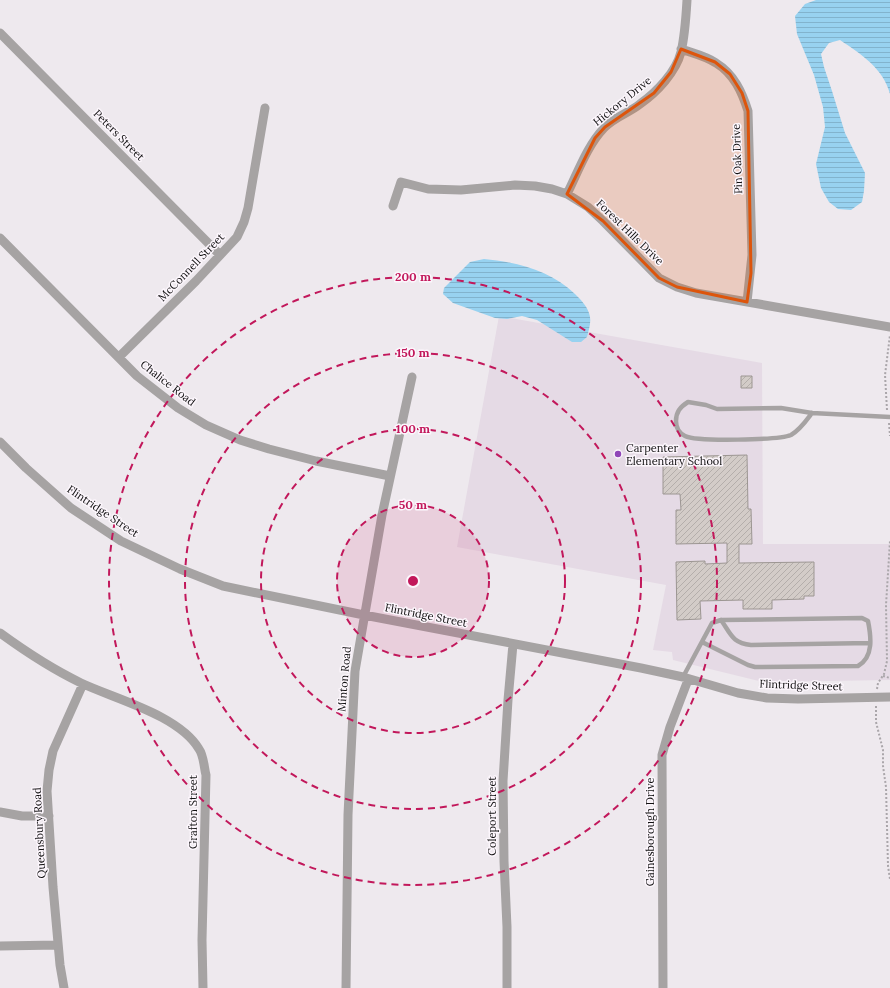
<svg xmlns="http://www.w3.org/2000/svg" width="890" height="988" font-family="Lora,serif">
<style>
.built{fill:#e5dae5}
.water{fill:url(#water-rules)}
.building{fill:url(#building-hatch);stroke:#9c9692}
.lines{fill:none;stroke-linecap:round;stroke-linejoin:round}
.path{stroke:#aaa6aa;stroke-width:2;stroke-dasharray:2 2;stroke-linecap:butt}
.lane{stroke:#a6a3a3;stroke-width:4.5}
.street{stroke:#a6a3a3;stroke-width:9}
.marked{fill:#dd550c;fill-opacity:0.2;stroke:#dd550c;stroke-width:3;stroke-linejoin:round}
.ring{fill:none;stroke:#c2185b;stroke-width:2;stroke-dasharray:7 5}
.poi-dot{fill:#9046b8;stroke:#fcf6fc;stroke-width:1.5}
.labels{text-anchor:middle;stroke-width:3;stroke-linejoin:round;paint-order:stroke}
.street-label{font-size:11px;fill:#100f10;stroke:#fcf6fc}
.poi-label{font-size:11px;fill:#100f10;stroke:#fcf6fc;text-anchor:start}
.centre{fill:#c2185b;stroke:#fcf6fc;stroke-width:2}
.ring-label{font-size:12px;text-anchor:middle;font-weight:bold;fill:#c2185b;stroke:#fcf6fc;stroke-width:3;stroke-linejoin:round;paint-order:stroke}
</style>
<defs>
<pattern id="water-rules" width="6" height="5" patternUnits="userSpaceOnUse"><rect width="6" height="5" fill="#98d2f0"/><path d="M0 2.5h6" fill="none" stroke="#82b3cd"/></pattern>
<pattern id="building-hatch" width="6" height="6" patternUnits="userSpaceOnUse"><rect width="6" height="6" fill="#d3ccc8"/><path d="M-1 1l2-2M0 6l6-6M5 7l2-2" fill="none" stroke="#b4aeab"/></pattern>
</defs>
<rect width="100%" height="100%" fill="#eee9ee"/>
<!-- built -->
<path class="built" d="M499,316L762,363L763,544H890V680L763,682L673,660L672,652L653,650L666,585L457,547Z"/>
<!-- water -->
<path class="water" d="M816,0H890V94C883,68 861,54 840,40L829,43L821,54L824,67L832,91L845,133L865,173L864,191L862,202L851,210L838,209L829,202L821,188L816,164L825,127L823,107L814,75L797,34L795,16L805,4Z
M484,259C517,262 551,271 575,294C580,299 587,306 589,313C592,321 589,329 587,337L581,342H572L537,320L522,316L507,319L495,318L453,303L443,294L444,288L470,262Z"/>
<!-- building -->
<path class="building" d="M741,376H752V388H741Z
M747,455L748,509H751L752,544H739V563L814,562V596H804V599L772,600V609H743V600L700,601L701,619L677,620L676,562L705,561V564L727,563V543L676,544V510H681L680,494H663V457Z"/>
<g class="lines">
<!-- path -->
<path class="path" d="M887,410L885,375L890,335
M889,423L890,436
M883,676L890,678
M877,689L878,683L884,674L887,661L886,605L890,541
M876,706V722L883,750V766L886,787L888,866L890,879"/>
<!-- lane -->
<path class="lane" d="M812,413C806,421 800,430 791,435C779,440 697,442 685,436C679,433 676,427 676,421C676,412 680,407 688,402L706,405L717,409L781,408L812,413L890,417
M721,620C731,634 732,643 751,645L870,643
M683,677L712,623L721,620L862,618L868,621C871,636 874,657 858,666L755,667L748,665L702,642"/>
<!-- street -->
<path class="street" d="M0,33L220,255
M681,49C692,53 706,56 716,63C734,74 742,92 748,111L752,255L747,302
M567,194C578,172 587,146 604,128C614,117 629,113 640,104C657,92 676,72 681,52C685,35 686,17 687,0
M393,206L401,182L428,189L461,190L515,185L535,186L552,189L567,194L588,207L603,221L659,278L677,287L696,293L890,327
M0,238L137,376L178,408L206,425L240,440L269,449L316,461L390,476
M119,357L196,281L237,237L244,222L248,208L265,108
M0,442L26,468L71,508L121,541L180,569L223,586L364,615L641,668L683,677L738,693L767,698L798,699L890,697
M0,633C26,652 52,669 81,683C115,699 179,715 199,749C204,756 204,768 206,775L202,940L203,988
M0,812L22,816H49
M0,946L58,945
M64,988L60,965L53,887L47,791L49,770L53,751L83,684
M346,988L348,815L355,671L382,515L412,377
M507,988V927L504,861L503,781L508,700L513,644
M663,988L662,755L670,727L688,680"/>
</g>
<!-- marked area -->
<path class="marked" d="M681,49L715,62L730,74L742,93L748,111L751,273L747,302L677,287L659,278L603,221L567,194L595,138L605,127L654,93L671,72Z"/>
<!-- distance rings -->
<circle cx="413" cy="581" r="76" fill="#c2185b" fill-opacity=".12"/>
<g class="ring">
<circle cx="413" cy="581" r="76"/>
<circle cx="413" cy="581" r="152"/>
<circle cx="413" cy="581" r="228"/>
<circle cx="413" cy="581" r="304"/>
</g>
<!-- markers -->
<circle class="poi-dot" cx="618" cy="454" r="4"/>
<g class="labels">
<!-- street labels -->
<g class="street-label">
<text transform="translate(622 101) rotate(-39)" y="4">Hickory Drive</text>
<text transform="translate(119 135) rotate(45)" y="4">Peters Street</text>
<text transform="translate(737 159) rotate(-92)" y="4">Pin Oak Drive</text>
<text transform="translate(630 232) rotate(44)" y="4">Forest Hills Drive</text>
<text transform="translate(191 267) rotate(-46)" y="4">McConnell Street</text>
<text transform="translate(168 383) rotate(38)" y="4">Chalice Road</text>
<text transform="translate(103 511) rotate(34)" y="4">Flintridge Street</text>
<text transform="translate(426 615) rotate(11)" y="4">Flintridge Street</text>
<text transform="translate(344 679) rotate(-85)" y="4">Minton Road</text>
<text transform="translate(801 685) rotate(2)" y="4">Flintridge Street</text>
<text transform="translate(193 812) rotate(-90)" y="4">Grafton Street</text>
<text transform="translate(492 816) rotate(-90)" y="4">Coleport Street</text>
<text transform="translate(650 832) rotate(-90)" y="4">Gainesborough Drive</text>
<text transform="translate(39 833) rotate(-93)" y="4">Queensbury Road</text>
</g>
<!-- poi labels -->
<g class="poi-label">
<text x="626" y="452">Carpenter<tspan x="626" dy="13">Elementary School</tspan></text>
</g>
</g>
<circle cx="413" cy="581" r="6" class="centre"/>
<g class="ring-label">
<text x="413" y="281">200 m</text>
<text x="413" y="357">150 m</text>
<text x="413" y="433">100 m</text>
<text x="413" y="509">50 m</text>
</g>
</svg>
